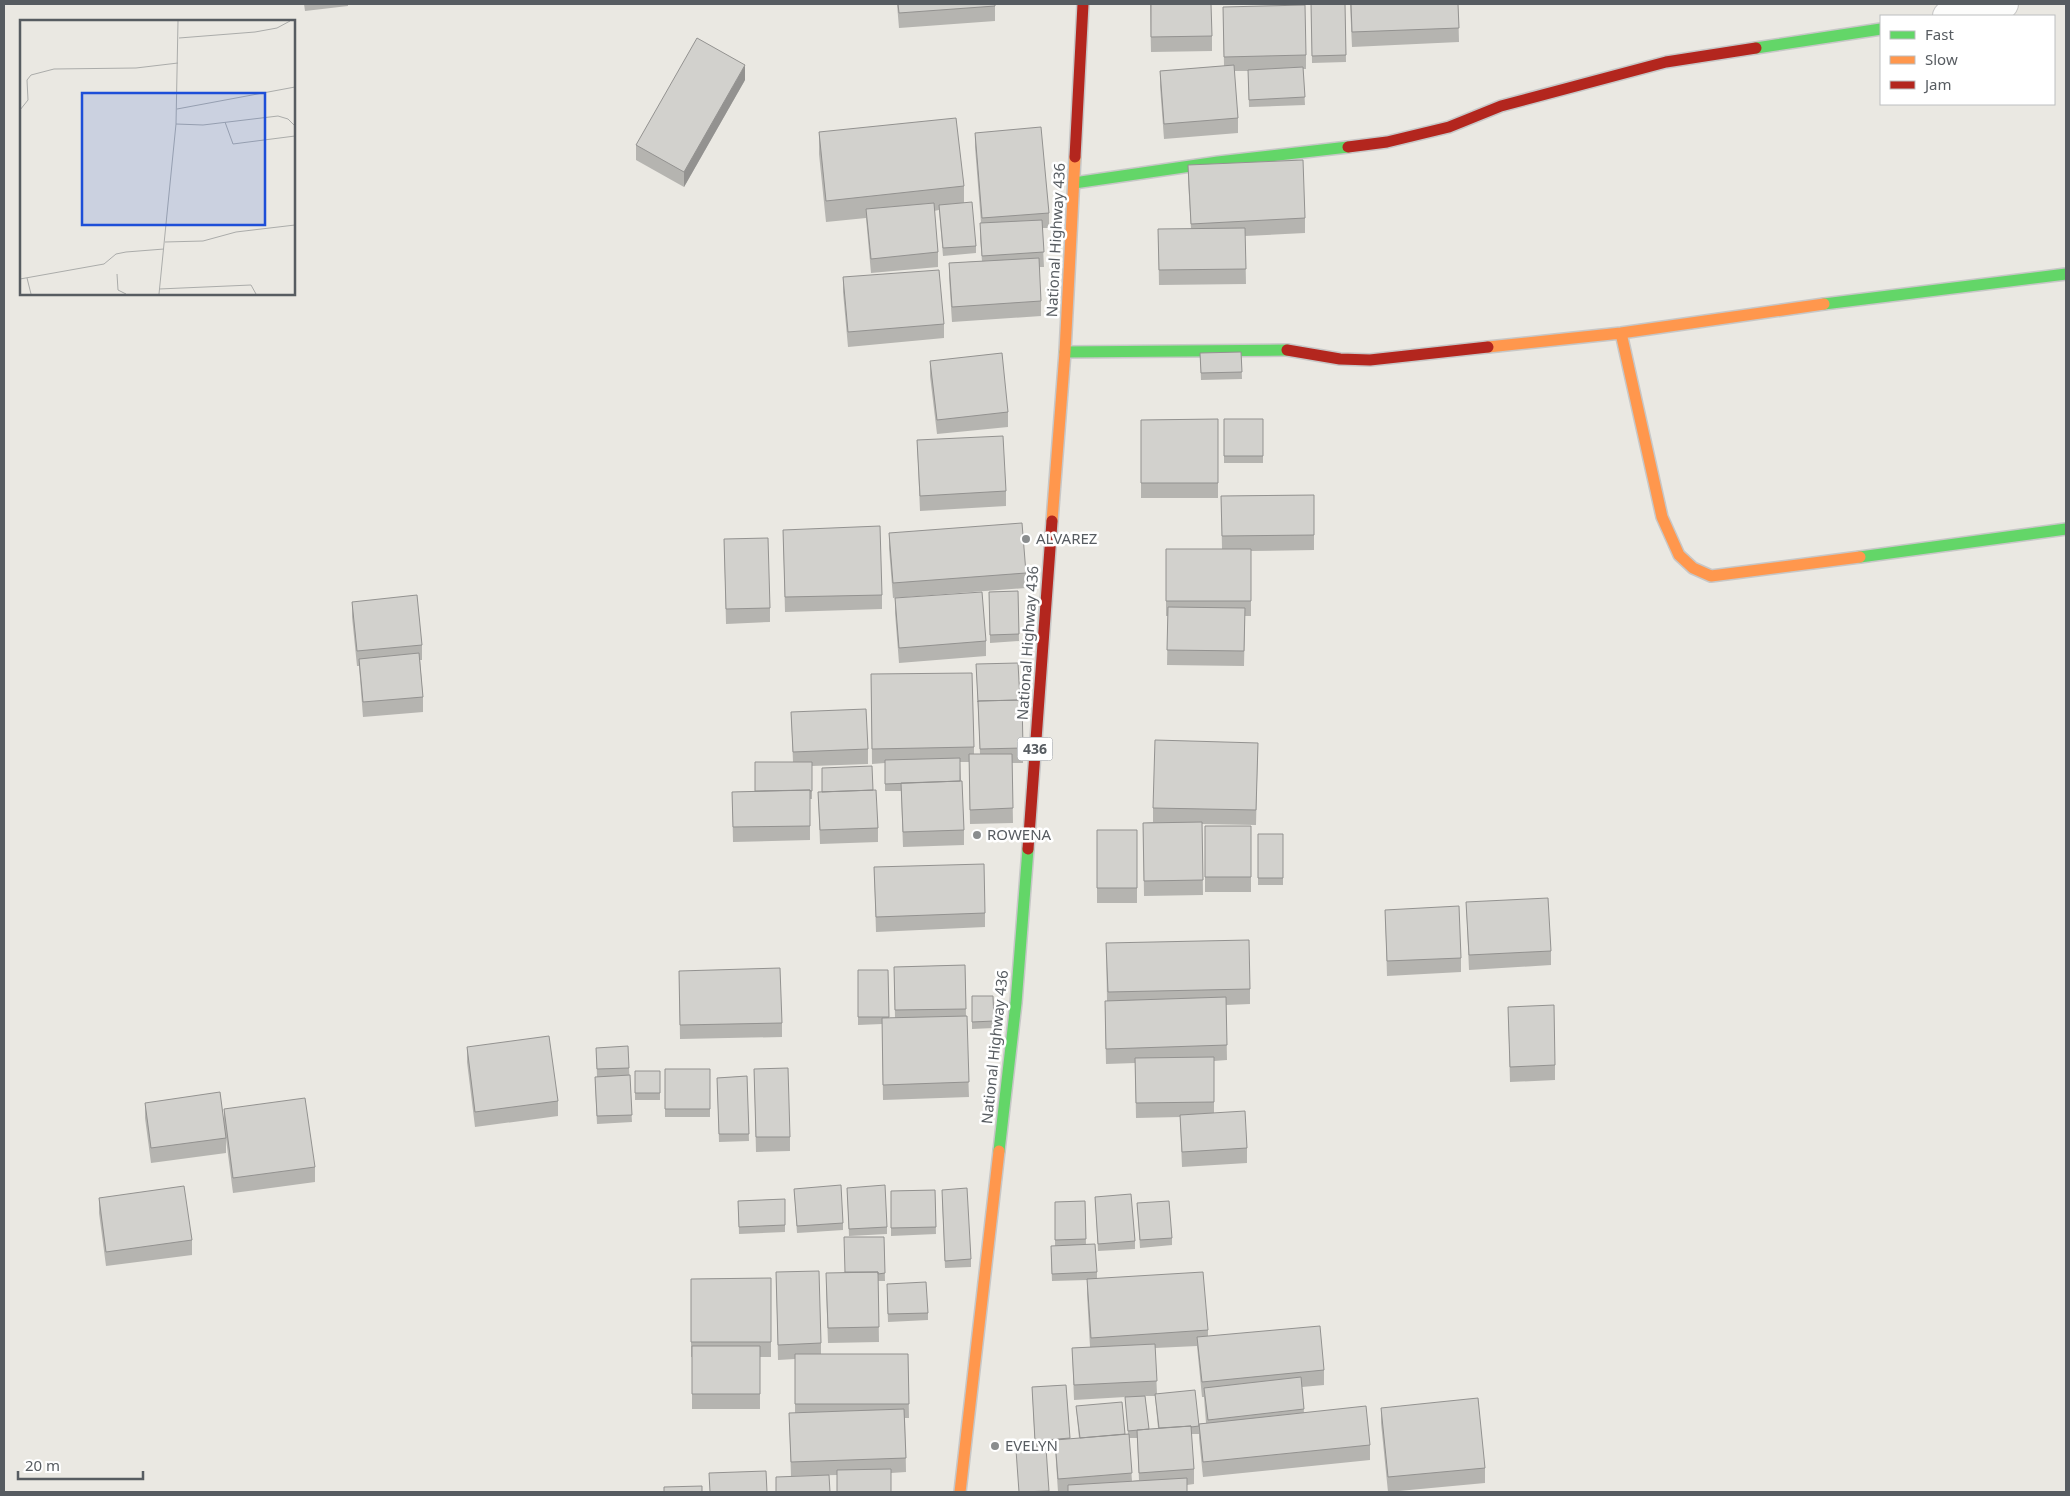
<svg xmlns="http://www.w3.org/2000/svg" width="2070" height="1496" font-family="'Noto Sans',sans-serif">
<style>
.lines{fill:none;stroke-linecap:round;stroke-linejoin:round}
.street-casing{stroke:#c7c7c6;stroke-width:30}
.fast-casing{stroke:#c7c7c7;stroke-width:14}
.slow-casing{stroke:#c7c7c7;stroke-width:14}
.jam-casing{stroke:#c7c7c7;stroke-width:14}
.street{stroke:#fcfcfb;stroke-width:28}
.fast{stroke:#63d668;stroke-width:11}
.slow{stroke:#ff974d;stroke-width:11}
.jam{stroke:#b3261e;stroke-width:11}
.wall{fill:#b5b4b0;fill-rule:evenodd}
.shaded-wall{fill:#939290}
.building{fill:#d2d1cd;stroke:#939290}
.poi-dot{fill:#8a8d8e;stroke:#fff;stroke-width:2}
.labels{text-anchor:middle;stroke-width:5;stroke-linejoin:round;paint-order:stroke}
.shield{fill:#fff;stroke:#898d90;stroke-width:1}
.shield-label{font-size:14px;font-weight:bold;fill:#575c61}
.street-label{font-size:15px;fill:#575c61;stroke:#fff}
.poi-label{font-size:15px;fill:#575c61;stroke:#fff;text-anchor:start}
.inset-road{fill:none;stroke:#abacaa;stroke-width:1}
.view{fill:#1d4ed8;fill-opacity:0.15;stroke:#1d4ed8;stroke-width:2.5}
.inset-edge{fill:none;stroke:#575c61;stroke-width:2.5}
</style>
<rect width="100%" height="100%" fill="#eae8e2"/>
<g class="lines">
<defs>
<path id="street" d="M1947,16L2004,4"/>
<path id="fast" d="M1756,48L1881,29
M1074,183L1218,162L1348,147
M1824,304L2066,274
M1065,352L1287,350
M1860,557L2066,529
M999,1151L1016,1003L1028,849"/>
<path id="slow" d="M1621,333L1662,517L1679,555L1693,568L1711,576L1860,557
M1488,347L1621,333L1824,304
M1052,521L1065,352L1075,157
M960,1492L999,1151"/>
<path id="jam" d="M1348,147L1387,142L1449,127L1501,106L1666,62L1756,48
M1075,157L1083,4
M1287,350L1340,359L1370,360L1488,347
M1028,849L1052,521"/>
</defs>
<!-- street casing -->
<use href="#street" class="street-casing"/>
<!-- fast casing -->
<use href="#fast" class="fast-casing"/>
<!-- slow casing -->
<use href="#slow" class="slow-casing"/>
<!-- jam casing -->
<use href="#jam" class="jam-casing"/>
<!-- street -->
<use href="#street" class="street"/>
<!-- fast -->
<use href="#fast" class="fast"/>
<!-- slow -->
<use href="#slow" class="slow"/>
<!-- jam -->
<use href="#jam" class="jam"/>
</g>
<!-- wall -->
<path class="wall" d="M304,4H348V6L305,11Z
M897,4H995V21L899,28Z
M1150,4L1212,36V51L1151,52Z
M1311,4H1345L1346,62L1312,63Z
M1350,4H1458L1459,42L1352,47Z
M1223,7L1306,55V69H1303L1305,105L1249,107L1248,71H1234L1238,118V133L1164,139L1160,86V71L1224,66Z
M745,80L684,187L636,160V145Z
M819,132L964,186V203L976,246V253L943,256L939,210L934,211L938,252V267L871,273L866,218L826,222L819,154Z
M975,133L1049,213V228H1042L1044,267H1039L1041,301V316L952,322L949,277V263L982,261L980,238L981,223L975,147Z
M1188,165L1305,218V233L1245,236L1246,284L1159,285L1158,229H1191L1188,180Z
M843,277L944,324V338L848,347L843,292Z
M1241,352L1242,379L1201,380L1200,353Z
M930,361L1008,412V427L937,434L930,376Z
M1218,419V498H1141V420Z
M1224,419H1263V463H1224Z
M917,440L1006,491V506L920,511Z
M1314,495V550L1251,551V616H1245L1244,666L1167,665L1168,616H1166V549H1222L1221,496Z
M783,530L882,595V609L785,612Z
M889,533L1026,573V588L893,598L889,548Z
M724,539L770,608V622L726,624Z
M1018,591L1019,641L990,643L989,592Z
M895,598L986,641V656L899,663L895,613Z
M352,602L422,645V660H420L423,697V712L363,717L359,666H357L352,617Z
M976,664L1020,700L1023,748V763H1012L1013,823L970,824L969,762H960L964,830V845L903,847L901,791H885V763L872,764L871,674L974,747V754H980Z
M791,712L868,749V764L812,766V799H810V840L733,842L732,792L755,791L793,762Z
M1258,743L1256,825L1202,824L1203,895L1144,896L1143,823L1153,822V808Z
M873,790L878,828V842L820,844L818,792Z
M1205,826H1251V892H1205Z
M1097,830H1137V903H1097Z
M1258,834H1283V885H1258Z
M874,867L985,913V927L876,932Z
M1466,902L1551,951V965L1469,970Z
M1385,910L1461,958V972L1387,976Z
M1106,943L1250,989V1004L1226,1005L1227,1060L1214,1061V1113L1247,1148V1163L1182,1167L1180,1117L1136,1118L1135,1063L1106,1064L1105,1016V1001H1107Z
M965,965L966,1016L969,1097L883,1100L882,1024L858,1025V970H888L889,1018H895L894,967Z
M679,971L782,1023V1037L680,1039Z
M972,996H993L994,1028L972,1029Z
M1508,1007L1555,1065V1080L1510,1082Z
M467,1047L558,1101V1116L475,1127L467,1062Z
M596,1048L629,1068L632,1122L597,1124L595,1084V1077H597Z
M665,1069H710V1117H665Z
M754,1069L790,1137V1151L756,1152Z
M635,1071H660V1100H635Z
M747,1076L749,1141L719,1142L717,1078Z
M145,1103L224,1123V1109L315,1167V1182L233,1193L226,1139V1153L151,1163L145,1118Z
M847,1188L887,1227V1234L849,1236Z
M794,1189L843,1223V1230L797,1233Z
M935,1190L936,1234L891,1236V1191Z
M942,1197L971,1259V1267L945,1268Z
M1095,1197L1135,1241V1249L1098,1251Z
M99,1198L192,1240V1255L106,1266L99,1213Z
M785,1199V1232L739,1234L738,1201Z
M1085,1201L1086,1245L1097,1272V1279L1208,1330V1336L1324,1370V1385L1302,1387L1304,1413L1370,1445V1460L1203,1477L1199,1438V1424L1206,1423L1204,1397H1202L1197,1346L1155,1348L1157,1394L1199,1426V1434H1191L1194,1469V1484L1187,1485V1492H1058L1055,1447L1035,1448L1032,1387L1066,1385L1070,1439L1079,1438L1076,1406L1125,1434H1128L1125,1397L1074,1400L1072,1348L1090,1347L1087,1294V1280L1052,1281L1051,1254L1055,1246V1202ZM1145,1396H1155L1158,1428L1149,1429ZM1129,1438H1137L1139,1480L1132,1481Z
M1137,1203L1172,1238V1245L1140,1248Z
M884,1237L885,1281H878L879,1342L828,1343L826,1288L844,1272Z
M776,1272L821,1343V1354H908L909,1418H905L906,1472L891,1473V1492H837V1475L791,1476L789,1413H795V1359L778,1360Z
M771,1278V1357H760V1409H692V1357H691V1279Z
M887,1292L928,1313V1320L888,1322Z
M1381,1408L1485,1468V1483L1388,1492L1381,1423Z"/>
<!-- shaded-wall -->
<path class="shaded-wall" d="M745,65V80L684,187V172Z"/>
<!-- building -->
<path class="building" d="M898,4H995V6L899,13Z
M1151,4H1211L1212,36L1151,37Z
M1311,4H1345L1346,55L1312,56Z
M1351,4H1458L1459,28L1352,32Z
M1305,5L1306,55L1224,57L1223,7Z
M697,38L745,65L684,172L636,145Z
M1234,65L1238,118L1164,124L1160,71Z
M1303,67L1305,97L1249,100L1248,70Z
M956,118L964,186L826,201L819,132Z
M1041,127L1049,213L982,218L975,133Z
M1303,160L1305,218L1191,224L1188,165Z
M972,202L976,246L943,248L939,205Z
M934,203L938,252L871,259L866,209Z
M1042,220L1044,252L982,256L980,223Z
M1245,228L1246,269L1159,270L1158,229Z
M1039,258L1041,301L952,307L949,263Z
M939,270L944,324L848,332L843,277Z
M1241,352L1242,372L1201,373L1200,353Z
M1002,353L1008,412L937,420L930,361Z
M1218,419V483H1141V420Z
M1224,419H1263V456H1224Z
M1003,436L1006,491L920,496L917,440Z
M1314,495V535L1222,536L1221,496Z
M1022,523L1026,573L893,583L889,533Z
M880,526L882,595L785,597L783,530Z
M768,538L770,608L726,609L724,539Z
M1166,549H1251V601H1166Z
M1018,591L1019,634L990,635L989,592Z
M982,592L986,641L899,648L895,598Z
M417,595L422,645L357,651L352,602Z
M1168,607L1245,608L1244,651L1167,650Z
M419,653L423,697L363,702L359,659Z
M1018,663L1020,700L978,701V702L976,664Z
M972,673L974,747L872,749L871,674Z
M1022,700L1023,748L980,749L978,701Z
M866,709L868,749L793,752L791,712Z
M1155,740L1258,743L1256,810L1153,808Z
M969,754H1012L1013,808L970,810Z
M960,758V781L885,784V760Z
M755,762H812V791H810V790L755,791Z
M872,766L873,790L822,792V768Z
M962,781L964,830L903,832L901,783Z
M810,790V826L733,827L732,792Z
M876,790L878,828L820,830L818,792Z
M1202,822L1203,880L1144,881L1143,823Z
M1205,826H1251V877H1205Z
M1097,830H1137V888H1097Z
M1258,834H1283V878H1258Z
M984,864L985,913L876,917L874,867Z
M1548,898L1551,951L1469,955L1466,902Z
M1459,906L1461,958L1387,961L1385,910Z
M1249,940L1250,989L1108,992L1106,943Z
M965,965L966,1009L895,1010L894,967Z
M780,968L782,1023L680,1025L679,971Z
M858,970H888L889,1017H858Z
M972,996H993L994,1021L972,1022Z
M1226,997L1227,1045L1106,1049L1105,1001Z
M1554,1005L1555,1065L1510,1067L1508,1007Z
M967,1016L969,1082L883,1085L882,1018Z
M549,1036L558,1101L475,1112L467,1047Z
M628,1046L629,1068L597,1069L596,1048Z
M1214,1057V1102L1136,1103L1135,1058Z
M788,1068L790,1137H756L754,1069Z
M665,1069H710V1109H665Z
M635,1071H660V1093H635Z
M630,1075L632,1115L597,1116L595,1077Z
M747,1076L749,1134H719L717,1078Z
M220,1092L226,1138L151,1148L145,1103Z
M305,1098L315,1167L233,1178L224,1109Z
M1245,1111L1247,1148L1182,1152L1180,1115Z
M841,1185L843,1223L797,1226L794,1189Z
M885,1185L887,1227L849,1229L847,1188Z
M184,1186L192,1240L106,1252L99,1198Z
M967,1188L971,1259L945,1261L942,1190Z
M935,1190L936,1227L891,1228V1191Z
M1131,1194L1135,1241L1098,1244L1095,1197Z
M785,1199V1225L739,1227L738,1201Z
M1085,1201L1086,1239L1055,1240V1202Z
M1169,1201L1172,1238L1140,1240L1137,1203Z
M844,1237H884L885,1273L878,1274V1272H845Z
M1095,1244L1097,1272L1052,1274L1051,1246Z
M819,1271L821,1343L778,1345L776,1272Z
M878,1272L879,1327L828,1328L826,1273Z
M1203,1272L1208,1330L1091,1338L1087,1279Z
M771,1278V1342H691V1279Z
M926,1282L928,1313L888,1314L887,1284Z
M1320,1326L1324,1370L1202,1382L1197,1337Z
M1155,1344L1157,1381L1074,1385L1072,1348Z
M692,1346H760V1394H692Z
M795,1354H908L909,1404H795Z
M1301,1377L1304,1409L1208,1420L1204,1388Z
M1066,1385L1070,1438L1035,1441L1032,1387Z
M1195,1390L1199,1426L1191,1427V1426L1159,1428L1155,1394Z
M1145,1396L1149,1429L1128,1431L1125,1397Z
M1478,1398L1485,1468L1388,1477L1381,1408Z
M1122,1402L1125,1434L1080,1438L1076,1406Z
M1366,1406L1370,1445L1203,1462L1199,1424Z
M904,1409L906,1458L791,1462L789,1413Z
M1191,1426L1194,1469L1139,1473L1137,1430Z
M1129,1434L1132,1473L1058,1479L1055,1440Z
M1046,1448L1049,1491L1019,1492L1016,1450Z
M891,1469V1492H837V1470Z
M766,1471L767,1492H710L709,1473Z
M829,1475L830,1492H776V1477Z
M1187,1478V1492H1068V1485Z
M702,1486V1492H664V1487Z"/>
<!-- markers -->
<g class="poi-dot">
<circle cx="1026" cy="539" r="5"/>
<circle cx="977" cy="835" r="5"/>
<circle cx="995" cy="1446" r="5"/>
</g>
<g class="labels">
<!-- shield labels -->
<rect class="shield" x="1017.5" y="737.5" width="35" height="23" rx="4"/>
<g class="shield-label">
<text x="1035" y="754">436</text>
</g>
<!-- street labels -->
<g class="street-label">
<text transform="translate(1056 240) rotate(-87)" y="5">National Highway 436</text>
<text transform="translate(1028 643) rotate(-86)" y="5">National Highway 436</text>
<text transform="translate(995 1047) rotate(-84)" y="5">National Highway 436</text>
</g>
<!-- poi labels -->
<g class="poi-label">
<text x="1036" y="544">ALVAREZ</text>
<text x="987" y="840">ROWENA</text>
<text x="1005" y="1451">EVELYN</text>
</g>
</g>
<!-- overview -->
<g transform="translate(20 20)">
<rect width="275" height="275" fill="#eae8e2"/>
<path class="inset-road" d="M159,18L235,12L257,8L270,1M157,89L275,67M0,90L8,80L7,60L11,55L34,49L116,48L158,43M205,102L213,124L275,116M156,104L183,105L258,96L268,99L275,106M145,222L183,221L216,212L275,205M97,254L98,270L106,274M7,258L11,274M0,259L84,244L96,234L106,232L144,229M139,269L231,265L236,274M139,274L156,104L158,1"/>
<path class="view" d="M62,73H245V205H62Z"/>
<rect width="275" height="275" class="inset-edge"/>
</g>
<!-- border -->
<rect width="2070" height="1496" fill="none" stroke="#575c61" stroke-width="10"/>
<!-- legend -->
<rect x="1880" y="15" width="175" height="90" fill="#ffffff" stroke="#bcbec0"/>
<rect x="1890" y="31" width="25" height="8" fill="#63d668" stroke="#bcbec0"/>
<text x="1925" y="40" font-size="15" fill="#575c61">Fast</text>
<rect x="1890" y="56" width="25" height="8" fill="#ff974d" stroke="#bcbec0"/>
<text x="1925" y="65" font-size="15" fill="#575c61">Slow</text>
<rect x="1890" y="81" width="25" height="8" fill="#b3261e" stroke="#bcbec0"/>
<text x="1925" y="90" font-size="15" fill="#575c61">Jam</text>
<!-- scale -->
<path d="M18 1471v8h125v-8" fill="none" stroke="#575c61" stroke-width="2.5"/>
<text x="25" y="1471" font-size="15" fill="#575c61" stroke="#ffffff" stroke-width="4" paint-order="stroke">20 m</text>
</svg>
